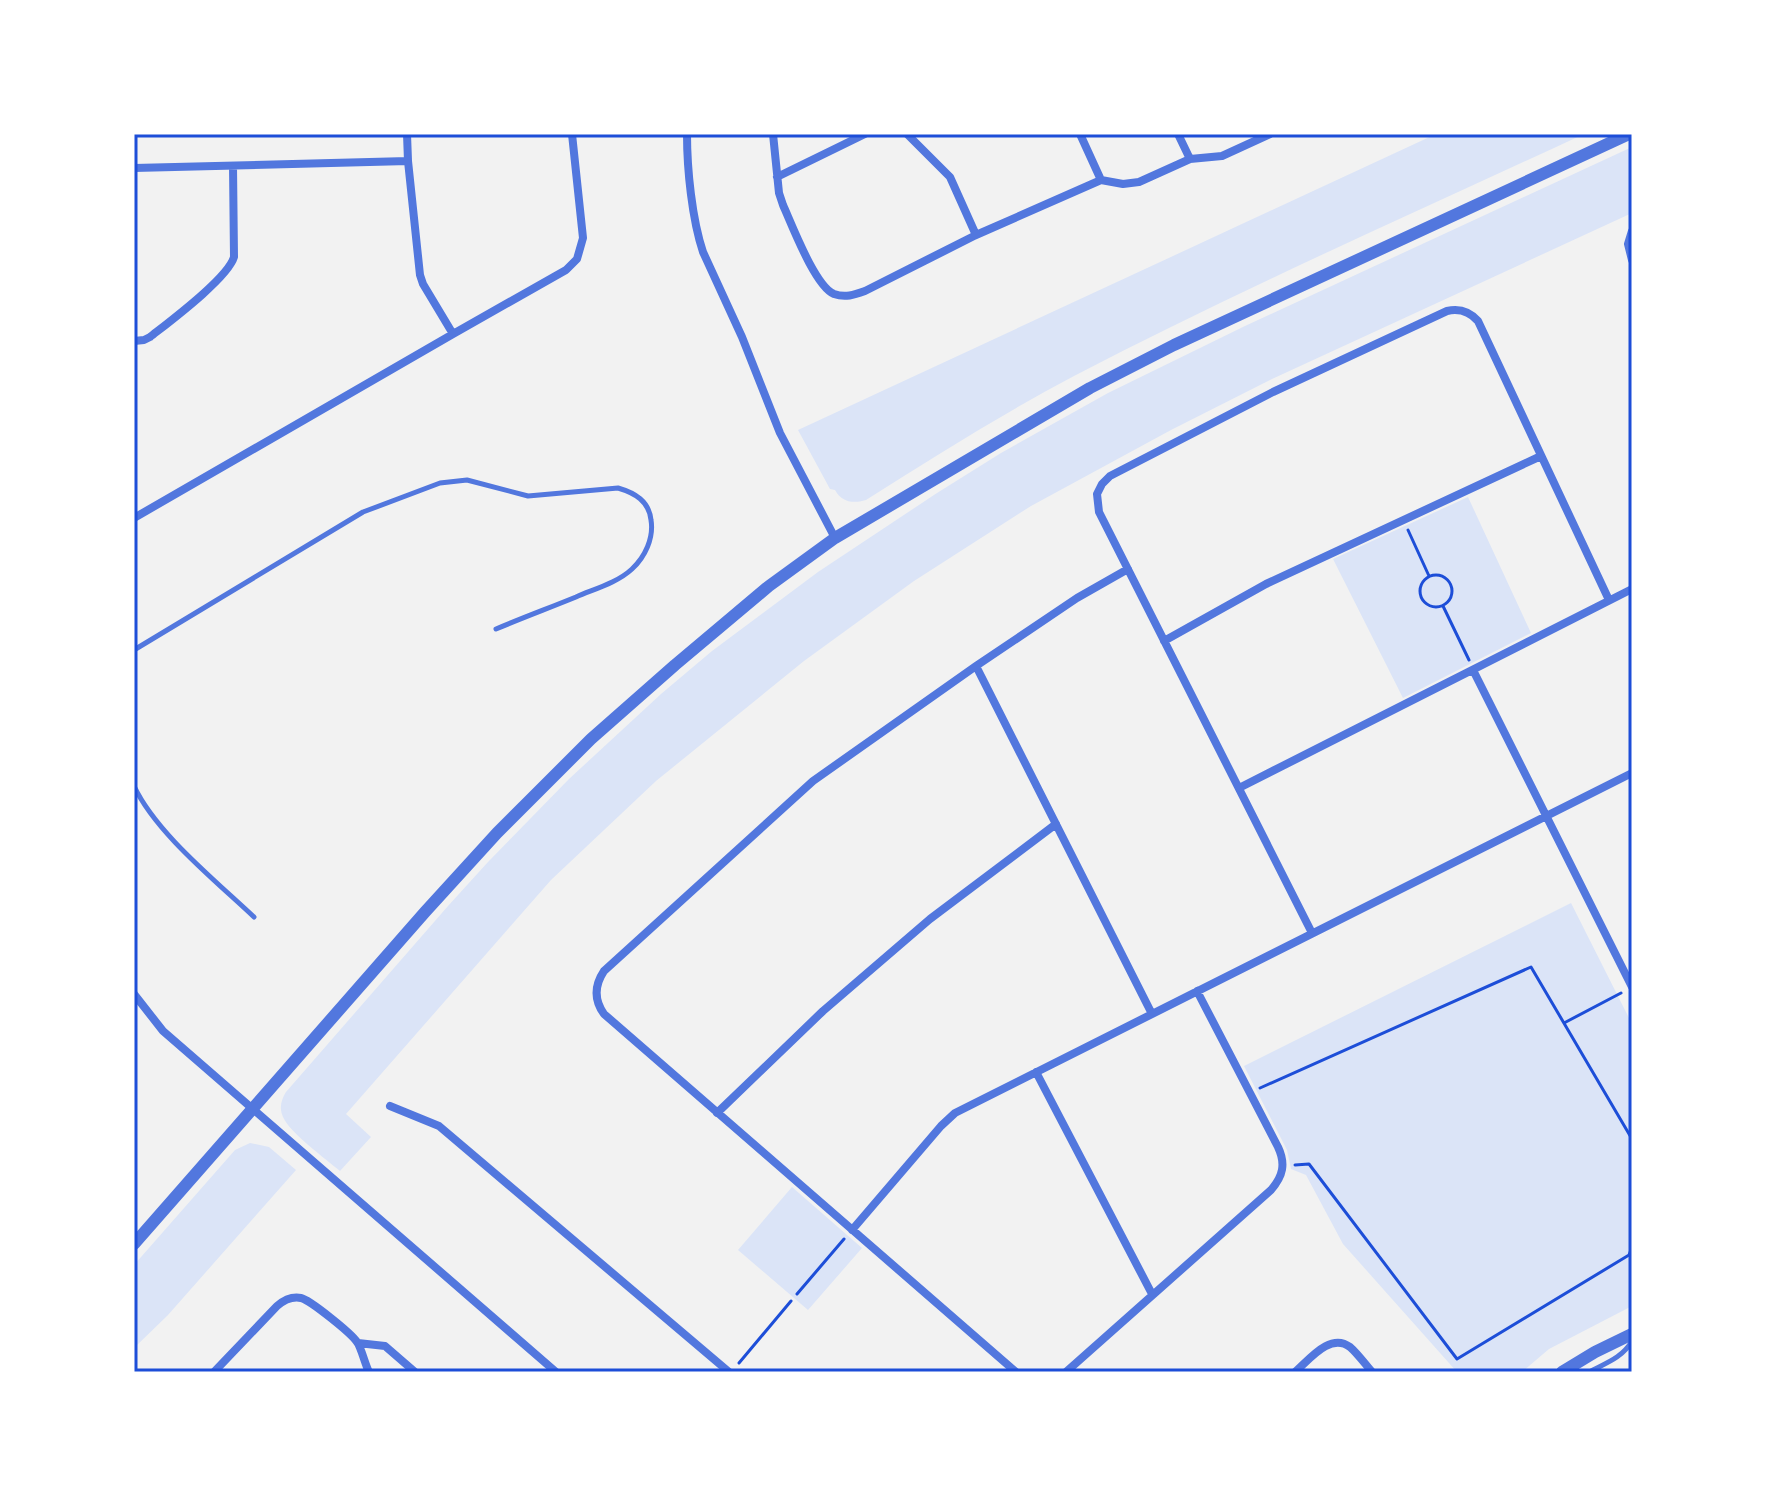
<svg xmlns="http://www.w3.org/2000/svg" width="1766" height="1506" font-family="'Nunito Sans',sans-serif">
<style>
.green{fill:#dbe4f7}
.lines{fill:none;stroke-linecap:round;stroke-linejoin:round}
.path{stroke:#1d4ed8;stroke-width:3}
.service{stroke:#5277de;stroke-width:5}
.minor{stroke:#5277de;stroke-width:8}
.tertiary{stroke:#5277de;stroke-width:12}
.neatline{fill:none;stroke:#1d4ed8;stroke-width:3}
</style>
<rect width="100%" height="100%" fill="#f2f2f2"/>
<!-- green -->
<path class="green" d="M1436,134H1584C1414,213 1241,289 1074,376C1002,414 934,457 866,500C852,504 842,502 835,490L830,489L798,430Z
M1632,147V213L1272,379L1171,430L1031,506L914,581L804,661L656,781L551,880L346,1114L371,1137L340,1171C326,1159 290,1133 283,1117C279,1108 281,1100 286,1092L448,906L488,862L569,779L661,694L712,651L818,572L937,493L1001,453L1108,393L1245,326Z
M1468,497L1531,633L1403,698L1333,559Z
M1571,903L1632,1024V1306L1549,1349L1522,1372H1457L1343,1244L1306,1175L1291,1169L1287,1150L1244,1066Z
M250,1143L269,1147L296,1170L168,1315L134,1348V1265L235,1150Z
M792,1187L862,1248L808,1310L738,1250Z"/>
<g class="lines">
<!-- path -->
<path class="path" d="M1408,530L1429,576
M1420 591a16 16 0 1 1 32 0a16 16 0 1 1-32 0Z
M1443,606L1469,660
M1564,1023L1621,993
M1260,1088L1531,967L1632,1139
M1295,1165L1309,1164L1457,1359L1629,1255L1632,1247
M797,1294L844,1239
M739,1363L791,1301"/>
<!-- service -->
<path class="service" d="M134,650L363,512L440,483L467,480L528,496L618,488C635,493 649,501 651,520C654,538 645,557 632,569C617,583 594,589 576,597C549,608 522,618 496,629
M134,786C156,833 216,881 254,917
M1589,1372C1606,1363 1622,1358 1632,1341"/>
<!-- minor -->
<path class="minor" d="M407,134L408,161L420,275L423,284L453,334
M687,134C687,169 692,219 703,252L742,337L780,433L835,538
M773,134L779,193L783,205C792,225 815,286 834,294C845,298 854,295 865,291L976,235L1101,180
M907,134L950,177L976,235
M1080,134L1101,180L1123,184L1139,182L1190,159L1222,156L1270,134
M1178,134L1190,159
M134,168L408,161
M777,177L865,134
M1632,231L1628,244L1632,260
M134,341L144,340L150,337C169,322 228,278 234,257L233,166
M134,518L453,334L566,270L577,259L583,238L572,134
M1164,641L1266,584L1541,456
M976,666L1152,1014
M1473,670L1632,987
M1239,788L1632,589
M1312,933L1099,512L1097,494L1102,484L1110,476L1273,392L1447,311C1460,308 1470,312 1478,321L1609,600
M134,994L163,1031L556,1372
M1036,1072L1152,1294
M390,1106L439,1126L729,1372
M717,1113L823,1011L930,919L1056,824
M852,1230L941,1126L955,1113L1632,773
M358,1343L385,1346L415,1372
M214,1372L277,1306C284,1300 291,1296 301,1298C310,1300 351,1333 357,1342C361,1347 365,1364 369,1372
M1016,1372L604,1014C594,1000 594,986 604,971L813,781L976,666L1077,598L1128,569
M1066,1372L1271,1190C1283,1176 1286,1164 1278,1147L1197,991
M1295,1372C1309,1360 1330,1332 1350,1347C1358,1354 1365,1364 1372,1372"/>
<!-- tertiary -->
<path class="tertiary" d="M134,1244L425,912L497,833L591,739L675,665L769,586L835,538L1090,388L1174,345L1629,134
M1562,1372L1595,1352L1632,1334"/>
</g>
<!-- border -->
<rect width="1766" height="1506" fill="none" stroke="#ffffff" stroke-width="272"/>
<rect x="136" y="136" width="1494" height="1234" class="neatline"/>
</svg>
